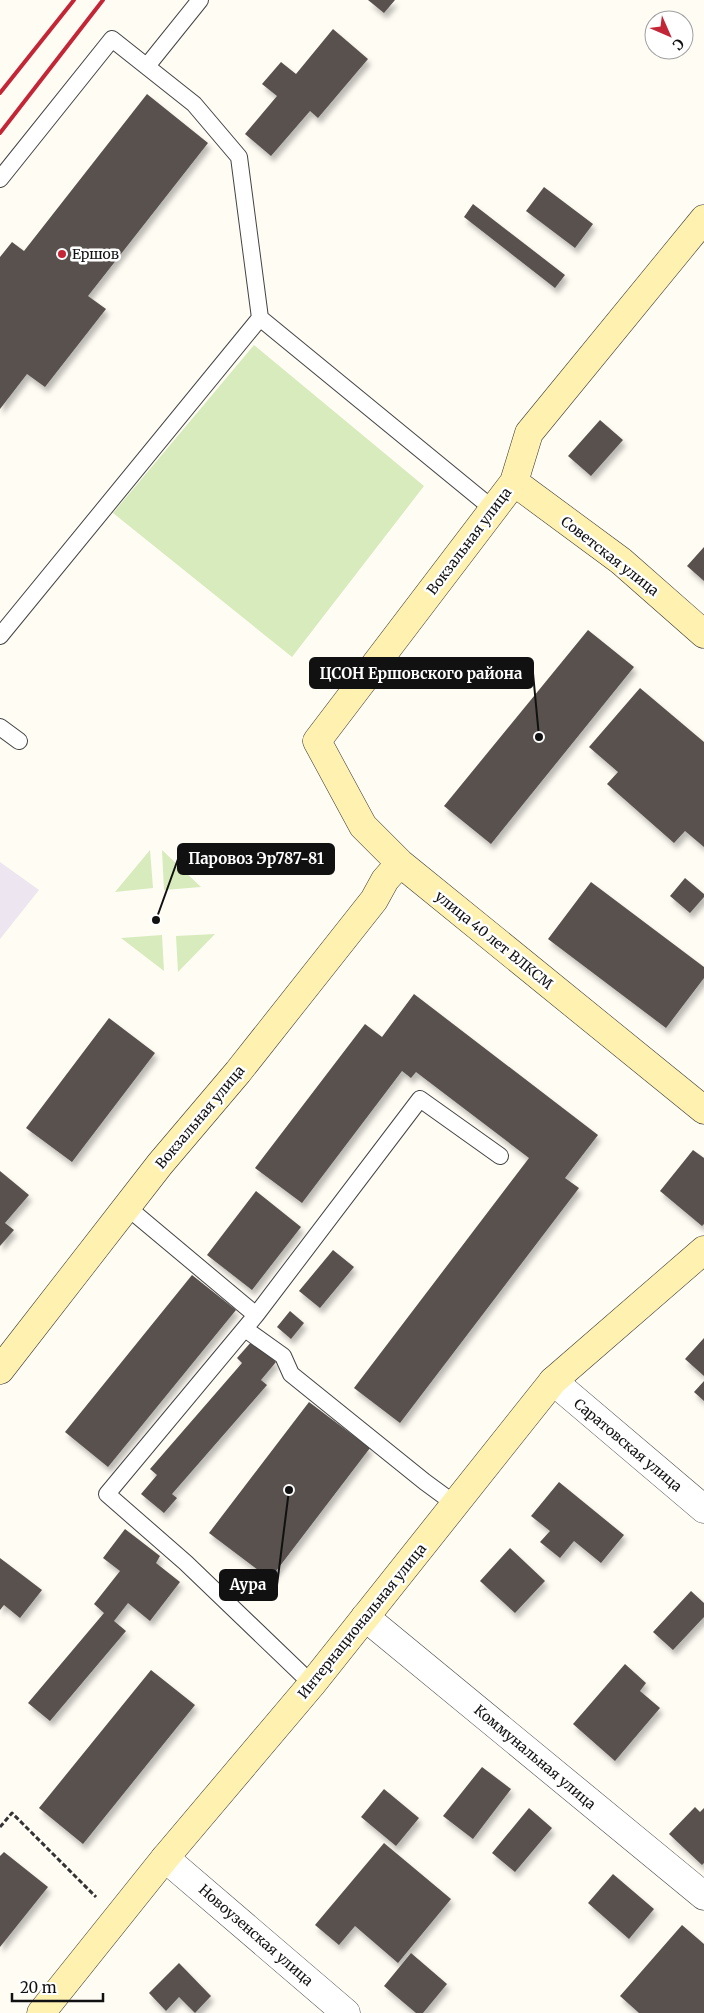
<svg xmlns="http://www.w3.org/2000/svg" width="704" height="2013" font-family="Merriweather,serif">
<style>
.industrial{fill:#ede5ef}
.green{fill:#d7ebbc}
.building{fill:#59514d;filter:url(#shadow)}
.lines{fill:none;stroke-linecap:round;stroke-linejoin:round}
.lane-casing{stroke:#444;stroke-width:18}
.street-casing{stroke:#444;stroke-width:29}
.secondary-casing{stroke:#333;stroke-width:29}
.path{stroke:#333;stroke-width:3;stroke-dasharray:5 2.5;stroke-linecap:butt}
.lane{stroke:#fff;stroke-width:16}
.street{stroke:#fff;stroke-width:28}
.secondary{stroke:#fff1af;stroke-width:28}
.rail{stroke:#c32637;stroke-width:4}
.poi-dot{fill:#c32637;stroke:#fff;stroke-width:2}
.labels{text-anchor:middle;stroke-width:5;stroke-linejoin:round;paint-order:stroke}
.poi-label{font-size:14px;fill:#111;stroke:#fff;text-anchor:start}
.street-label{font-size:14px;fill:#111;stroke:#fff}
.leader{fill:none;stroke:#111;stroke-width:2}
.callout-dot{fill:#111;stroke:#fff;stroke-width:2}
.callout{fill:#111;stroke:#111;stroke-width:2}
.callout-label{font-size:15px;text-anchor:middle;font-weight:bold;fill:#fff}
</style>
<defs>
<filter id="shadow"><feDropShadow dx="3" dy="5.5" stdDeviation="2.5" flood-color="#0004"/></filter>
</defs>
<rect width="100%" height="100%" fill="#fffcf4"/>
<!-- industrial -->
<path class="industrial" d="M0,862L39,890L0,939Z"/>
<!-- green -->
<path class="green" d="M254,345L424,486L292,657L113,513Z
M150,850L153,888L115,892Z
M162,850L201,887L164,890Z
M215,934L178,972L176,936Z
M162,935L164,971L121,938Z"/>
<!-- building -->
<path class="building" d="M368,0H395L384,13Z
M333,29L368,59L318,118L310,111L271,156L245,134L277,96L262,84L281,62L296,74Z
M147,94L208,143L88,296L106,309L45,387L27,374L0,409V257L12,242L24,251Z
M544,187L593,224L575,248L526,211Z
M473,204L565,275L555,288L464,217Z
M600,420L623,440L591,476L568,456Z
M704,547V581L687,566Z
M588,630L634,667L491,844L444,806Z
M640,688L704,742V847L685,831L674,843L607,784L618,772L589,747Z
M685,878L704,894V897L690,913L670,896Z
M591,882L704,967V978L666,1028L548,939Z
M414,994L598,1135L565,1178L579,1188L400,1423L354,1388L529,1158L416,1072L411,1078L402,1071L302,1203L255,1168L365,1024L382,1037Z
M109,1018L155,1053L72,1162L26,1128Z
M693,1150L704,1158V1224L702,1226L660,1191Z
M0,1171L29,1195L5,1223L14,1230L0,1246Z
M256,1191L301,1227L252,1290L207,1255Z
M333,1250L354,1267L320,1308L299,1291Z
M192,1275L236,1310L108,1467L65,1432Z
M290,1311L304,1323L291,1339L277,1327Z
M704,1338V1376L685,1359Z
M252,1341L276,1362L261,1380L267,1385L172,1494L177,1498L164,1513L141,1494L157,1475L150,1469L242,1363L237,1358Z
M704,1381V1401L694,1392Z
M309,1402L370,1448L270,1579L209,1533Z
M559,1482L624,1535L601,1563L574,1541L560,1558L540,1542L550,1531L531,1516Z
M125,1529L160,1556L156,1563L180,1582L150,1621L128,1603L114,1621L126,1631L50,1721L28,1703L104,1613L94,1604L120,1571L103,1558Z
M510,1548L545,1581L515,1613L480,1581Z
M0,1558L42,1590L20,1618L4,1605L0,1610Z
M691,1591L704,1603V1617L673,1650L653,1632Z
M625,1664L646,1683L640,1691L660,1708L615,1761L573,1724Z
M151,1670L195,1705L83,1844L39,1808Z
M482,1767L511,1789L473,1839L443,1816Z
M384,1789L419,1818L396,1846L361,1817Z
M695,1807L700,1812L704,1808V1863L702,1865L669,1834Z
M529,1808L552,1828L515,1872L492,1853Z
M384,1843L451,1899L398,1963L355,1926L339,1945L315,1925Z
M4,1852L48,1887L0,1947V1856Z
M613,1874L654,1909L629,1939L588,1903Z
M682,1925L704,1944V2013H639L620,1996Z
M411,1953L447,1984L423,2013H416L384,1986Z
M179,1963L211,1996L195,2013L179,1997L166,2011L149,1993Z"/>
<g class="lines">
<defs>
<path id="lane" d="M147,66L200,0
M0,179L112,39L194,104L239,157L260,318
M0,636L260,318L493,509
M0,727L19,741
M127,1207L256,1315L107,1494L186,1563L312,1684
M256,1315L420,1099L500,1156
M245,1329L283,1356L291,1374L425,1482L455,1504"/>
<path id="street" d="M553,1381L704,1509
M365,1617L704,1896
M165,1858L346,2013"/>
<path id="secondary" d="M704,219L529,433L514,482L317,741L363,826L400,863L704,1110
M514,482L621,561L704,634
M0,1370L160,1164L238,1072L374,900L385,880L400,863
M41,2013L165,1858L312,1684L553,1381L704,1250"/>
</defs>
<!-- lane casing -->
<use href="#lane" class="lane-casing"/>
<!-- street casing -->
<use href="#street" class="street-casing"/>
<!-- secondary casing -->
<use href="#secondary" class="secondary-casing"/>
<!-- path -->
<path class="path" d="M0,1827L12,1813L96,1897"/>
<!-- lane -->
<use href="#lane" class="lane"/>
<!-- street -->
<use href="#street" class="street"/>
<!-- secondary -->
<use href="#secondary" class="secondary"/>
<!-- rail -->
<path class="rail" d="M0,93L74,0
M0,133L103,0"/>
</g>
<!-- markers -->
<circle class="poi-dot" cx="62" cy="254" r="5"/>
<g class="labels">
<!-- poi labels -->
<g class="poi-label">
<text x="72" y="259">Ершов</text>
</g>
<!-- street labels -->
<g class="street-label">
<text transform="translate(469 541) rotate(-53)" y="5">Вокзальная улица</text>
<text transform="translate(610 556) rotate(38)" y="5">Советская улица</text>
<text transform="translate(494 940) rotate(39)" y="5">улица 40 лет ВЛКСМ</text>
<text transform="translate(200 1117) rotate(-50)" y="5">Вокзальная улица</text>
<text transform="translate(628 1445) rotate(40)" y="5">Саратовская улица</text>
<text transform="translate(362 1621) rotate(-51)" y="5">Интернациональная улица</text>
<text transform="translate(535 1757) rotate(40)" y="5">Коммунальная улица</text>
<text transform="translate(256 1935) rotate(41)" y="5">Новоузенская улица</text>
</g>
</g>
<!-- callouts -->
<path class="leader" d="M539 737L533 673M156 920L178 859M289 1490L277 1585"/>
<g class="callout-dot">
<circle cx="539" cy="737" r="5"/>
<circle cx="156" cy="920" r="5"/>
<circle cx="289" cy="1490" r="5"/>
</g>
<g class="callout">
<rect x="310" y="658" width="223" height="30" rx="5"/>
<rect x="178" y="844" width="156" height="30" rx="5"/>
<rect x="220" y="1570" width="57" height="30" rx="5"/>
</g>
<g class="callout-label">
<text x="421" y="679">ЦСОН Ершовского района</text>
<text x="256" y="864">Паровоз Эр787-81</text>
<text x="248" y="1590">Аура</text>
</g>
<!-- north arrow -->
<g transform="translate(669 35) rotate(135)"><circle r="24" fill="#ffffff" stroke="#a0a0a0"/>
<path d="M0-4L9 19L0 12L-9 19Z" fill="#c32637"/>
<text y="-8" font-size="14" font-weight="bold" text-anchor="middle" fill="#111111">С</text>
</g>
<!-- scale -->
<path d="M12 1993v8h91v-8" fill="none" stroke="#111111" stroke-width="2.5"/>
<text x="20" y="1993" font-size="15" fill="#111111" stroke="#ffffff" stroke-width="4" paint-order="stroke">20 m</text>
</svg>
